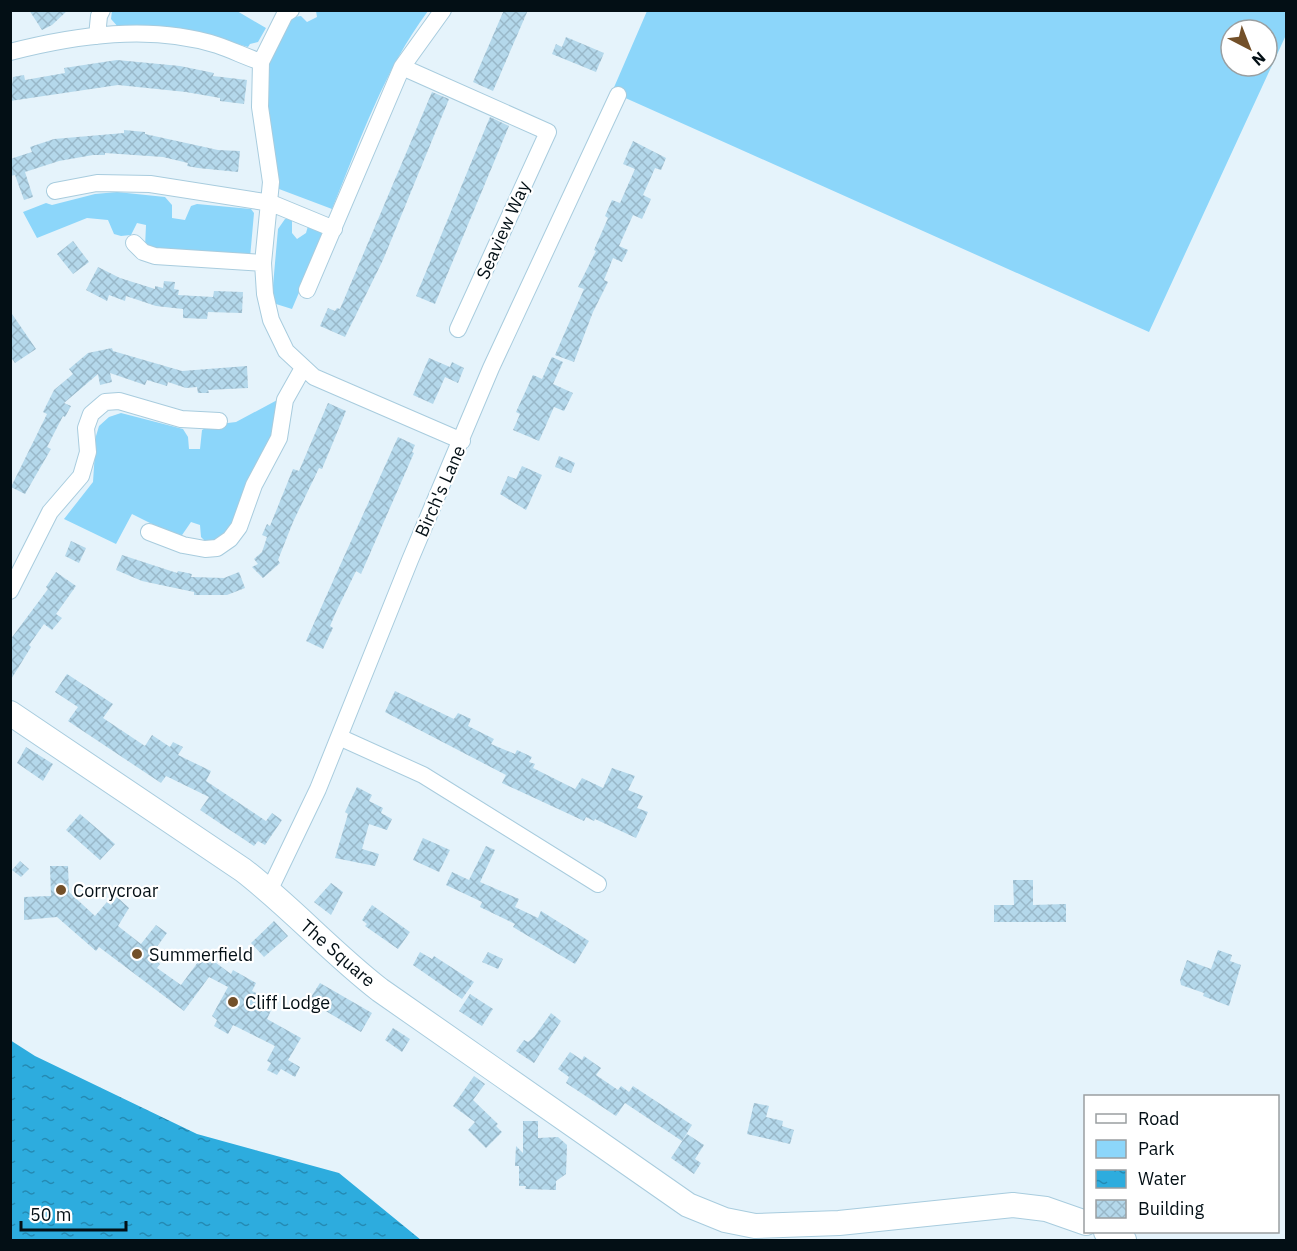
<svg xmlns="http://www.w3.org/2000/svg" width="1297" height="1251" viewBox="0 0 1297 1251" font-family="'IBM Plex Sans',sans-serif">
<defs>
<pattern id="water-ripples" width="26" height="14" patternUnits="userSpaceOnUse" patternTransform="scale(1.5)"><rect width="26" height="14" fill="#2dacde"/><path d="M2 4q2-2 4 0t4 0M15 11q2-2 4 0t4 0" fill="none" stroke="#248ab3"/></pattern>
<pattern id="building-cross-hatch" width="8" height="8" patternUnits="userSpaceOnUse" patternTransform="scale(1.5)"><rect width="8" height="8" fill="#b4d8eb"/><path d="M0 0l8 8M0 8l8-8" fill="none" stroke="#99b8c9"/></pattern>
</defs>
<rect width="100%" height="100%" fill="#e5f3fb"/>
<path fill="#8cd6fa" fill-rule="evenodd" d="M 112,10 L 237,11 L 266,28 L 258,42 L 250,44 L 248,47 L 206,35 L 119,28 L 111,19 Z
M 316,11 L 428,11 C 384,70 360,141 332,209 L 279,189 L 268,121 L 268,82 L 269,63 L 293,17 L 301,16 L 307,22 L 317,17 Z
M 647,11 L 1286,11 L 1286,35 L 1149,332 L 612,92 ZM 1231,30 L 1267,30 L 1267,66 L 1231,66 Z
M 117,192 L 165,197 L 172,205 L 172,218 L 185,220 L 191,206 L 197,204 L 251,209 L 254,213 L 250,258 L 145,247 L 146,225 L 137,223 L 131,235 L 121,236 L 114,234 L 108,220 L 87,218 L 37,238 L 23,212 L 46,203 L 52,205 L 95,194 Z
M 285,219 L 292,219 L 292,233 L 297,239 L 306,233 L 308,226 L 320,231 L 323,236 L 292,309 L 276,304 L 272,297 L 278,229 Z
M 281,398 L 279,420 L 234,527 L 208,544 L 201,537 L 200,525 L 191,522 L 180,538 L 150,529 L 152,524 L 132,514 L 116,544 L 64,519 L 93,482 L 96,436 L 99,426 L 109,417 L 121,413 L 183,429 L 188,437 L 189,449 L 200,449 L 202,430 L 211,425 L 236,422 Z"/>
<path fill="url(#water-ripples)" d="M 10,1040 L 35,1056 L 197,1134 L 339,1173 L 421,1240 L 11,1240 Z"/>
<path fill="url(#building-cross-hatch)" d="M 29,10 L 68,10 L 52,25 L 42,30 Z
M 504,10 L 528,10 L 493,91 L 473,82 Z
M 566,37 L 604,53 L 596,72 L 552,54 L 556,44 L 562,47 Z
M 117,60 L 180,66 L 214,73 L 213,76 L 247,80 L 244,104 L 220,101 L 220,98 L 186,92 L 118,85 L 10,101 L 13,77 L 24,75 L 25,80 L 65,73 L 64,68 Z
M 432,92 L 449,99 L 383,260 L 345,337 L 320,326 L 328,308 L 335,311 L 337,308 L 340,309 Z
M 490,117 L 509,126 L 435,304 L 416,296 Z
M 124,130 L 145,132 L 145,134 L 218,150 L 240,151 L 238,172 L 198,168 L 187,166 L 188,163 L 163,157 L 105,153 L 105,155 L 93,155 L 59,161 L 25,172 L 33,197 L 24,200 L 15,175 L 10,176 L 10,159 L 32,152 L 30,147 L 54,139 L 124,133 Z
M 633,141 L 666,158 L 661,170 L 655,168 L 643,195 L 651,199 L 642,219 L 633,215 L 619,246 L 628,250 L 622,262 L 613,258 L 604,280 L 608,282 L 593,312 L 574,362 L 555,355 L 584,289 L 578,287 L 596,251 L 594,250 L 608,218 L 605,216 L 612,200 L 620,203 L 635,169 L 623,164 Z
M 73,241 L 89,262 L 73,274 L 57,254 Z
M 98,267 L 120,278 L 155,289 L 155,286 L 163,288 L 164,281 L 175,282 L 174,289 L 179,290 L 178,295 L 213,297 L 214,291 L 243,292 L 242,313 L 208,312 L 207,319 L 183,318 L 183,309 L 156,306 L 126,296 L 125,301 L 109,295 L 107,301 L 86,290 Z
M 10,311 L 36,349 L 15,363 L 10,356 Z
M 112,348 L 113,351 L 182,371 L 247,366 L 248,388 L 208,390 L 209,393 L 198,393 L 197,387 L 186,388 L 168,382 L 167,386 L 147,380 L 145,385 L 110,373 L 112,382 L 100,385 L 98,374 L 64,403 L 71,406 L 65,417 L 63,416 L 47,447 L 51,449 L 25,494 L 11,487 L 47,414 L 43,412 L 54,390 L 73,374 L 69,369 L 88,353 Z
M 552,357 L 563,362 L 553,384 L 573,393 L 564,411 L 554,407 L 539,441 L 513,430 L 520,414 L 516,412 L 533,375 L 542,379 Z
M 429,358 L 450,367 L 452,362 L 464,368 L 458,383 L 445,377 L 433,404 L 413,395 Z
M 328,403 L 346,411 L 322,469 L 319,468 L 293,522 L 278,560 L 280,563 L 263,578 L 252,567 L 258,564 L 254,559 L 262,552 L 267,537 L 262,535 L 267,524 L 270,526 L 293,469 L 299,471 Z
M 398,437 L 415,445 L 412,452 L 414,453 L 361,574 L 356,571 L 336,612 L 330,626 L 333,628 L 323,649 L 306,641 Z
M 559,456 L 575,463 L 571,473 L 555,467 Z
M 522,466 L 542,475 L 526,510 L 500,494 L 508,476 L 516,479 Z
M 71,541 L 86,548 L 79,563 L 65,556 Z
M 122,555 L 177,573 L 178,571 L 192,574 L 191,577 L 224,578 L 239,572 L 245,588 L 227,595 L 194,595 L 194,592 L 142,581 L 116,570 Z
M 56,572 L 76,586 L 56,614 L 62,618 L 52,630 L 44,624 L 29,645 L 31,647 L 10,681 L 10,640 L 48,589 L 46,587 Z
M 67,674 L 113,704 L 103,718 L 145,746 L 152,735 L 170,747 L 173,742 L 183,747 L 178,755 L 211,771 L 206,781 L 266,821 L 272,813 L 282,820 L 265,845 L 258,841 L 254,846 L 200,810 L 209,797 L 166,776 L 161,783 L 68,721 L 78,707 L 55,692 Z
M 395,691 L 454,719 L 458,713 L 471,719 L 468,726 L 494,739 L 491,744 L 515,754 L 517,750 L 532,757 L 529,762 L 535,764 L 533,768 L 575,789 L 582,778 L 603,788 L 612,768 L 635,776 L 628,790 L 643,796 L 637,808 L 648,812 L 636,838 L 595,819 L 594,821 L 586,817 L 584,821 L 502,783 L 506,775 L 385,712 Z
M 26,747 L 53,764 L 43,781 L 17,763 Z
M 357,787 L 372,795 L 369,801 L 383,808 L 381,813 L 392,819 L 387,830 L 369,824 L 362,849 L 379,854 L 375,866 L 335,858 L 348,814 L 345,812 Z
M 80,814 L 115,844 L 100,860 L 66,830 Z
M 423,838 L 450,850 L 439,872 L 413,860 Z
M 486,846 L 495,850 L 480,882 L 519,899 L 515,907 L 538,918 L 541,911 L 589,941 L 575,964 L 513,927 L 515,924 L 480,907 L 482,902 L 446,885 L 452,872 L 469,880 Z
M 20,861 L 29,869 L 21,877 L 12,870 Z
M 50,866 L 68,866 L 69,892 L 95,916 L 107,902 L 111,905 L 117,897 L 129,908 L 118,926 L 141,944 L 156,925 L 167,933 L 153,952 L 159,957 L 156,961 L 160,964 L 157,968 L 181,985 L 204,954 L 231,974 L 233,970 L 256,983 L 252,991 L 275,1002 L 267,1019 L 301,1038 L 288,1060 L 300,1067 L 295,1077 L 281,1069 L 277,1075 L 267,1070 L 271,1063 L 267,1061 L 275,1046 L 233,1025 L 228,1034 L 214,1026 L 217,1020 L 212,1016 L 228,987 L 209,977 L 184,1011 L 99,947 L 96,951 L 57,917 L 24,920 L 24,897 L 51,896 Z
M 1013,880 L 1033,880 L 1033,905 L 1066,904 L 1066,922 L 994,922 L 994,905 L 1014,905 Z
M 331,883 L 343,892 L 331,915 L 314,902 Z
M 372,905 L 410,932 L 398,949 L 365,926 L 367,924 L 362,920 Z
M 274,921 L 288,936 L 264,957 L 251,943 Z
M 1218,950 L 1232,955 L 1230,961 L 1241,965 L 1229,1006 L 1203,996 L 1204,993 L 1181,985 L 1180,980 L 1187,960 L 1211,969 Z
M 420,952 L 432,959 L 434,956 L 474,982 L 462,999 L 413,965 Z
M 488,952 L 503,959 L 498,969 L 482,962 Z
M 320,983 L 372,1013 L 361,1032 L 324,1010 L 326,1006 L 311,997 Z
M 470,994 L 493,1009 L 482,1026 L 459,1011 Z
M 551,1013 L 561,1021 L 534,1063 L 516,1051 L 524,1040 L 528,1042 L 534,1037 Z
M 393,1028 L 410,1039 L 402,1052 L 385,1040 Z
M 570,1052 L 582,1060 L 584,1056 L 601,1068 L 596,1075 L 618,1090 L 621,1086 L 629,1092 L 633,1086 L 692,1125 L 682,1141 L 625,1103 L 616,1116 L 566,1083 L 569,1077 L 558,1069 Z
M 474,1076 L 485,1084 L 473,1100 L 498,1124 L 496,1126 L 502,1132 L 486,1148 L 468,1130 L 475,1122 L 453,1106 Z
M 754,1103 L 769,1106 L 766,1117 L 783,1121 L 782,1126 L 794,1130 L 790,1144 L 747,1134 Z
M 523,1121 L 538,1121 L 538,1138 L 558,1137 L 567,1145 L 566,1174 L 556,1181 L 556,1190 L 525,1189 L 526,1186 L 519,1186 L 519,1166 L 515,1166 L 516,1146 L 523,1153 Z
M 687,1134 L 704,1145 L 695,1159 L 701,1163 L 694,1174 L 671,1158 Z"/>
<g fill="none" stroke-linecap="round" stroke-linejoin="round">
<defs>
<path id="minor" d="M 291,10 L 285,14 L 261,62 L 260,107 L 271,182 L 263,263 L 265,294 L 271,320 L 286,351 L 314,377 L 462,441
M 97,36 L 99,16 L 102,10
M 10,52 C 76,35 151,24 217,45 C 232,50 246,57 261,62
M 402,67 L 548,132 L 458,329
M 55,191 L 97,183 L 150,184 L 271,203 L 334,229
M 134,243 L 143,252 L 155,256 L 263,263
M 307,290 L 402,67 L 443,10
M 149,532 L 183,545 L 205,549 L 217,548 L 230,539 L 239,527 L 254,485 L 279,438 L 285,400 L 303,368
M 10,591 L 50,512 L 81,476 L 88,452 L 86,428 L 91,414 L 105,402 L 119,401 L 181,419 L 219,421
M 339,737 L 423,775 L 598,884
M 269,891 L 318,789 L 410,560 L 491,368 L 618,95"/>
<path id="secondary" d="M 10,713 L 243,870 C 291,907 332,953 380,990 L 688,1205 L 725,1220 L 755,1226 L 839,1223 L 1013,1205 L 1046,1209 L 1086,1223
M 1106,1232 L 1124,1240"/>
</defs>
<use href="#minor" stroke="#a8ccde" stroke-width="18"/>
<use href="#secondary" stroke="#a8ccde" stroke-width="26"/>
<use href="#minor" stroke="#fff" stroke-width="16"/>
<use href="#secondary" stroke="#fff" stroke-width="24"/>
</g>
<g fill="#735029" stroke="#fff" stroke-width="2">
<circle cx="61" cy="890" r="6"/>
<circle cx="137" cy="954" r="6"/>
<circle cx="233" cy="1002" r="6"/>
</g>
<g text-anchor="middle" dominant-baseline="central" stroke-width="4.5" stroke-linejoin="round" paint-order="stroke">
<g font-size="18" fill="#030f15" stroke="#fff">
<text transform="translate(503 230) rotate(-66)">Seaview Way</text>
<text transform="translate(440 491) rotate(-66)">Birch's Lane</text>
<text transform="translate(338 953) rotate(41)">The Square</text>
</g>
<g font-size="18" fill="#030f15" stroke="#fff" text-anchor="start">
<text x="73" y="890">Corrycroar</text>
<text x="149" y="954">Summerfield</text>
<text x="245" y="1002">Cliff Lodge</text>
</g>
</g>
<rect width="1297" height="1251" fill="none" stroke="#030f15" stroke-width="24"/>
<rect x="1084" y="1095" width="195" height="138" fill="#ffffff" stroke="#9a9fa1" stroke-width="1.5"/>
<rect x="1096" y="1114" width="30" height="9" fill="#ffffff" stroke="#9a9fa1" stroke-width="1.5"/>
<text x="1138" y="1125" font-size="18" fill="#030f15">Road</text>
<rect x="1096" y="1140" width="30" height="18" fill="#8cd6fa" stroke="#9a9fa1" stroke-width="1.5"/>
<text x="1138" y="1155" font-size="18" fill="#030f15">Park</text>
<rect x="1096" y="1170" width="30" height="18" fill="url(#water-ripples)" stroke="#9a9fa1" stroke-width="1.5"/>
<text x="1138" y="1185" font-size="18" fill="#030f15">Water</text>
<rect x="1096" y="1200" width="30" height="18" fill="url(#building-cross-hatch)" stroke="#9a9fa1" stroke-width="1.5"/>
<text x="1138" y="1215" font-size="18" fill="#030f15">Building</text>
<g transform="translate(1249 48) rotate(138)"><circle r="28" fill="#ffffff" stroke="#9a9fa1" stroke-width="1.5"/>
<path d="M0-4.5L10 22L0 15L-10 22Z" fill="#735029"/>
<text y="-9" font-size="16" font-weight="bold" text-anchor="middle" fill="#030f15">N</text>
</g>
<path d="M21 1221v9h105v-9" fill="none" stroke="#030f15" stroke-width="3"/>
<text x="30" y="1221" font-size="18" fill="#030f15" stroke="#ffffff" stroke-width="4.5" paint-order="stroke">50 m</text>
</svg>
